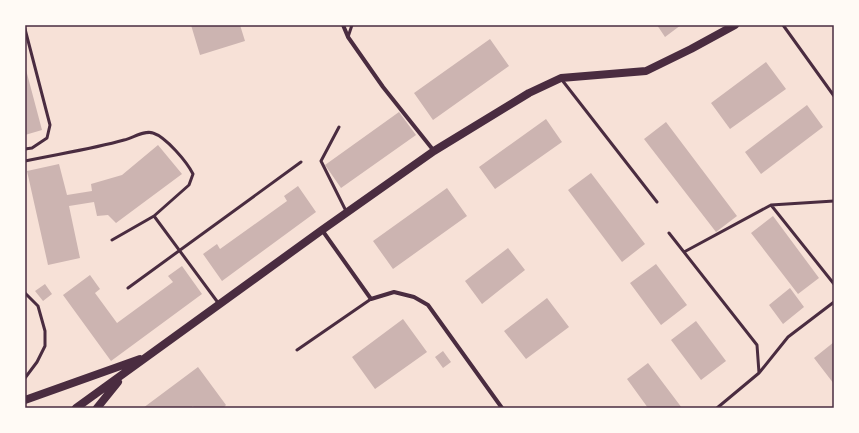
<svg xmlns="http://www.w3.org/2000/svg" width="859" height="433" viewBox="0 0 859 433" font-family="'PT Sans Narrow',sans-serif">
<rect width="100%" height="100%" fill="#f7e1d7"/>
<path fill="#ccb4b1" d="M 191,25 L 240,25 L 245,41 L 200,55 Z
M 657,25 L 681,25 L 665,37 Z
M 490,39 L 509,66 L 433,120 L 414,93 Z
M 766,62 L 786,89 L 730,129 L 711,103 Z
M 25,66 L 42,130 L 25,135 Z
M 807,105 L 823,127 L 761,174 L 745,152 Z
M 399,112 L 416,135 L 341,188 L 325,165 Z
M 546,119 L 562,142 L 495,189 L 479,167 Z
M 666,122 L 737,216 L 716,232 L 644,139 Z
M 158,145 L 182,174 L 116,223 L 108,215 L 97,216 L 94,202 L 69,206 L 80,258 L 48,265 L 27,171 L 59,164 L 67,195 L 92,191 L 91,184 L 122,175 Z
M 591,173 L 645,244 L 622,262 L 568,190 Z
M 298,186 L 316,212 L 222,281 L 203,254 L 217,244 L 220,249 L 287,201 L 284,196 Z
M 447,188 L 467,216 L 393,269 L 373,241 Z
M 773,216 L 819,278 L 798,294 L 751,233 Z
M 508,248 L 525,270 L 482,304 L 465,281 Z
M 656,264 L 687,305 L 661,325 L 630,283 Z
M 182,266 L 202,294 L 111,361 L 63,295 L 90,275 L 100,289 L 95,293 L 117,323 L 173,282 L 168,276 Z
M 45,284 L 52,294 L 43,301 L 35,291 Z
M 790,288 L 804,307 L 783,324 L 769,305 Z
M 547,298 L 569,327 L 526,359 L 504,331 Z
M 403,319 L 427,352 L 375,389 L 352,357 Z
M 696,321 L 726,361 L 701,380 L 671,340 Z
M 834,342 L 834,384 L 814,358 Z
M 443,351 L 451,362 L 443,368 L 435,357 Z
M 648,363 L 682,408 L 648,408 L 627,379 Z
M 198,367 L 226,405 L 223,408 L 194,408 L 193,406 L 191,408 L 143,408 Z"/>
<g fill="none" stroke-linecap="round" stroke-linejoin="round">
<path stroke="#4a2c40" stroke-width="3" d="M 783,25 L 834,96
M 25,29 L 50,125 L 47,138 L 32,148 L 25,149
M 348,37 L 352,25
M 562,80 L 657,202
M 339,127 L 321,161 L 346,211
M 25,161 C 58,154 92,149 124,140 C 133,138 144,130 153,133 C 166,137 187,162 193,174 L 189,185 L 154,216
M 771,205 L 834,284
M 669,233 L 757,345 L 759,373
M 112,240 L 154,216 L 219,304
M 684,252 L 771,205 L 834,201
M 128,288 L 301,162
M 25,293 L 38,306 L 45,331 L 45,346 L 37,362 L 25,378
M 297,350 L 371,299
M 717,408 L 759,373 L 788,337 L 834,302"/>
<path stroke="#4a2c40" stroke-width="4" d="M 343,25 L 348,37 L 383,87 L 434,151
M 322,230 L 371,299 L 394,292 L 414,297 L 428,305 L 502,408"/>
<path stroke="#4a2c40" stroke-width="8" d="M 25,400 L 140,359
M 76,408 L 322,230 L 434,151 L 529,93 L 561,78 L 646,71 L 691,49 L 735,25
M 97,408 L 118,382"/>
</g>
<rect width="859" height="433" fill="none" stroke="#fffaf5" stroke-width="52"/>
<rect x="26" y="26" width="807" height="381" fill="none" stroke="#4a2c40" stroke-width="1.5"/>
</svg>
